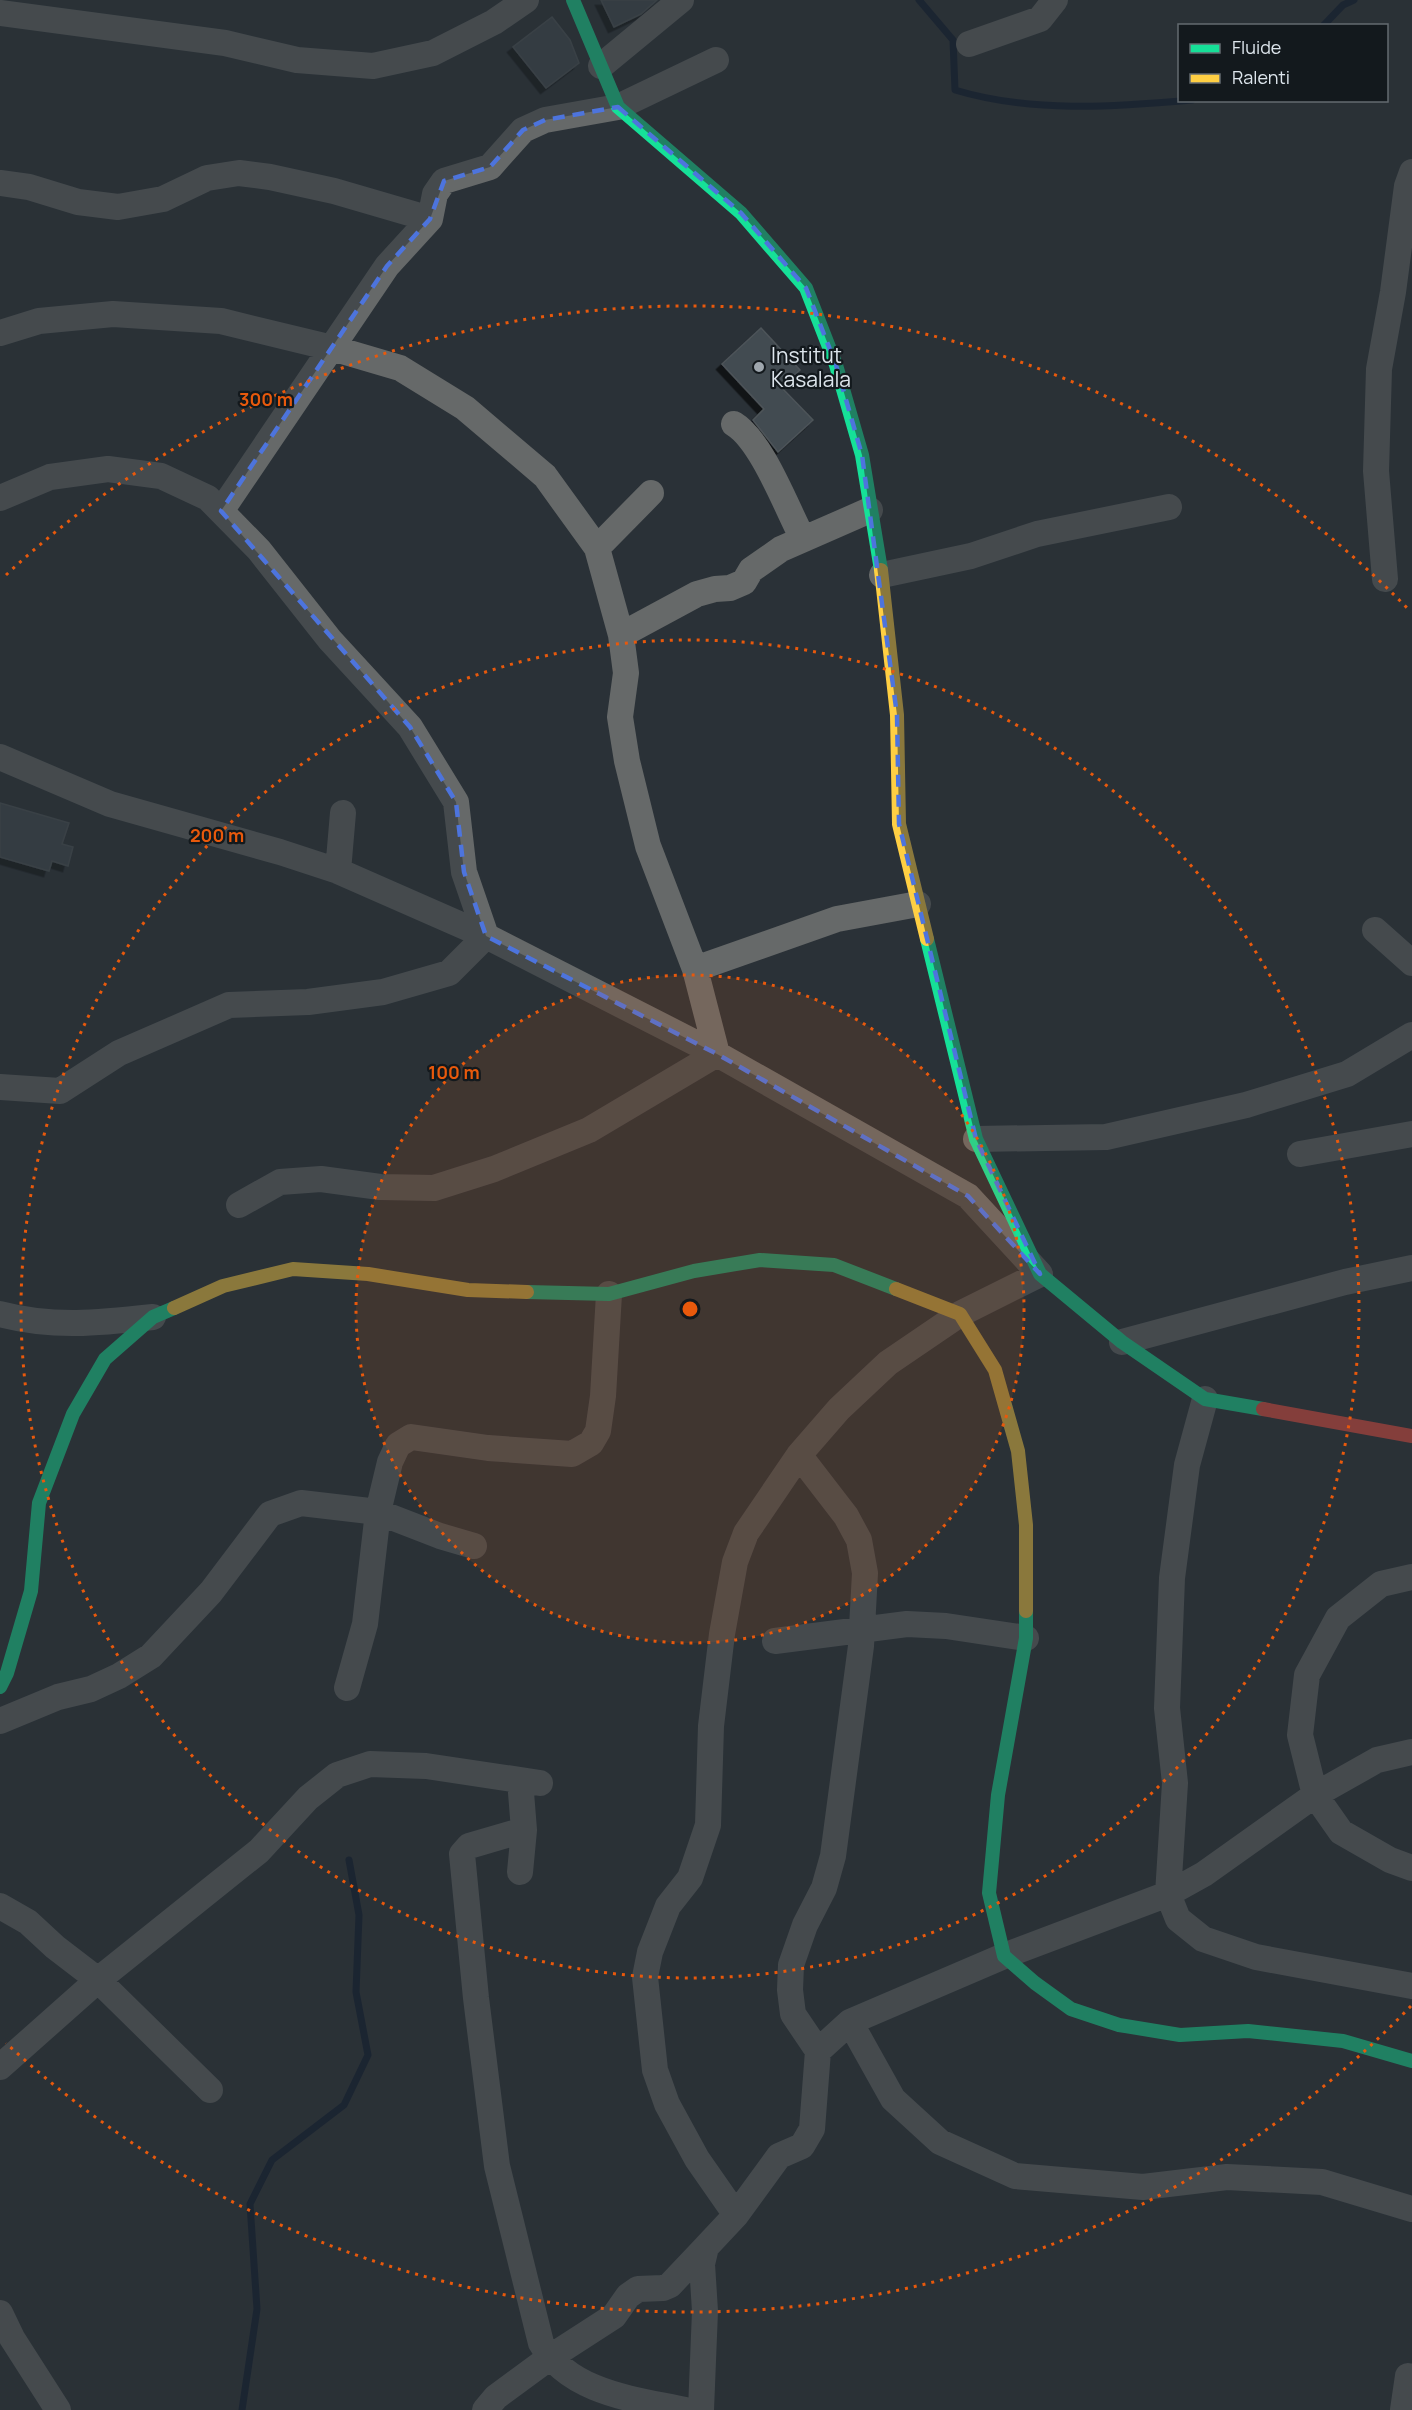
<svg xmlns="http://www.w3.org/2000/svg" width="1412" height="2410" viewBox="0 0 1412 2410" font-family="Manrope,sans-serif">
<defs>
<filter id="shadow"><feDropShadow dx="-5.5" dy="5.5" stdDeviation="0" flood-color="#0009"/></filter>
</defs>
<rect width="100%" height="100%" fill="#2a3137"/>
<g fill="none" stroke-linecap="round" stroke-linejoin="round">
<path stroke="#0b172b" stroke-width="7" d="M 919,0 L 953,40 L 955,90 C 1031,113 1113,107 1192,100
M 1323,26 L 1343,5 L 1354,0
M 242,2410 L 257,2309 L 250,2204 L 272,2160 L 344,2105 L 368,2055 L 356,1992 L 359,1915 L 349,1860"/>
</g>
<path fill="#424b51" stroke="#4d5459" stroke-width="1.5" filter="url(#shadow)" d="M 601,0 L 657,0 L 641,14 L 614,27 Z
M 552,17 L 570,40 L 579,63 L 546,88 L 513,47 Z
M 761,328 L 800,370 L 781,387 L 813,420 L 778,452 L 753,420 L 764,409 L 722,364 Z
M 0,803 L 69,823 L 62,844 L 73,847 L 68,866 L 52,861 L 49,871 L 0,857 Z"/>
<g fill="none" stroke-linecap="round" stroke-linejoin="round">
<path stroke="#666969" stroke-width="26" d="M 0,13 L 225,43 L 297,60 L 373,66 L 433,53 L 494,22 L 526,0
M 969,44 L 1040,19 L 1055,0
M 601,66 L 681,0
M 0,183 L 29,187 L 78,202 L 118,207 L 163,199 L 207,178 L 239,173 L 270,177 L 334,191 L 430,219
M 0,333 L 39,321 L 113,314 L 221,321 L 332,348 L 400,368 L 465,408 L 545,476 L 597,548 L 621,635 L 626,673 L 620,717 L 627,761 L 648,846 L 695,969 L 717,1054 L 589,1130 L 494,1169 L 434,1188 L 380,1187 L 321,1179 L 280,1182 L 239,1205
M 734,424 C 762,441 787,509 803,539
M 0,498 L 50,477 L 108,469 L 161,476 L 208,498 L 259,550 L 330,640 L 410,727 L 456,802 L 464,872 L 486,936 L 449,973 L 383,992 L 308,1002 L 229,1005 L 119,1053 L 60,1091 L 0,1087
M 221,511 L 387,266 L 430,219 L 435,194 L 444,181 L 490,167 L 523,130 L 545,120 L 618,107 L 716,60
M 597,548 L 651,493
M 882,575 L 971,556 L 1037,534 L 1169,507
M 1385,579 L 1376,471 L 1379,369 L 1393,292 L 1407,186 L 1412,172
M 621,635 L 697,594 L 715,589 L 730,588 L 744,582 L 751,570 L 781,549 L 870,510
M 0,757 L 110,804 L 280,852 L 338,871 L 486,936 L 717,1054 L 968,1196 L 1040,1274 L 960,1314 L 888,1363 L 839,1409 L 799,1455 L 746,1533 L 735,1562 L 722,1634 L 711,1726 L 708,1825 L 690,1878 L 668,1906 L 650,1952 L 645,1977 L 655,2070 L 667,2104 L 697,2159 L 736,2215
M 338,871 L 343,813
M 1375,930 L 1412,963
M 695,969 L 837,919 L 918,904
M 976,1139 L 1106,1137 L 1246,1105 L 1347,1074 L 1412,1035
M 1300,1154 L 1412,1134
M 0,1314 C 53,1328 99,1323 153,1317
M 1122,1342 L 1345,1282 L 1412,1268
M 1205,1399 L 1187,1465 L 1172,1578 L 1167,1708 L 1175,1783 L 1168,1894 L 1178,1919 L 1203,1939 L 1256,1957 L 1412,1986
M 799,1455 L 846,1516 L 859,1540 L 865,1573 L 861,1646 L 833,1856 L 824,1888 L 805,1925 L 791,1965 L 790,1990 L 793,2014 L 818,2051
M 1412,1577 L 1381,1584 L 1338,1618 L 1307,1675 L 1300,1735 L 1315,1795 L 1341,1832 L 1390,1860 L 1412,1868
M 775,1641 L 907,1624 L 946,1626 L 1026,1638
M 347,1688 L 365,1624 L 378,1512 L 390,1462 L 398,1445 L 411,1437 L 488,1448 L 572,1454 L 591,1443 L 598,1431 L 603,1396 L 609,1294
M 0,1721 L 58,1697 L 91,1689 L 119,1676 L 151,1656 L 211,1592 L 270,1514 L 301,1503 L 378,1512 L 440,1536 L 474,1546
M 524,1830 L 469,1846 L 462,1854 L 476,1998 L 497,2166 L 541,2343 C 569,2393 634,2399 685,2410
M 520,1872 L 524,1830 L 520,1780
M 0,1906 L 28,1922 L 55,1947 L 98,1980 L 210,2090
M 850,2022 L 893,2099 L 940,2142 L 1015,2176 L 1143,2187 L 1227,2177 L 1322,2182 L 1412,2209
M 0,2067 L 98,1980 L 259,1851 L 308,1798 L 337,1775 L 370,1764 L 426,1766 L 540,1783
M 0,2313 L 12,2338 L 58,2410
M 485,2410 L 496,2397 L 549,2358 L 614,2316 L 628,2296 L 638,2289 L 663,2288 L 670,2285 L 706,2247
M 701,2410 L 705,2311 L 702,2264 L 706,2247 L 736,2215 L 779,2156 L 802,2146 L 812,2129 L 818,2051 L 850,2022 L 1004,1956 L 1168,1894 L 1204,1874 L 1315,1795 L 1377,1760 L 1412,1752
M 1403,2410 L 1408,2376"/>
<path stroke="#16e098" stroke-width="14" d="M 573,0 L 618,107 L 741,213 L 806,288 L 836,365 L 862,455 L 881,570
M 927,939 L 976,1139 L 1040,1274 L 1122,1342 L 1205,1399 L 1263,1409
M 527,1292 L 609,1294 L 694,1271 L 760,1260 L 834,1265 L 896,1289
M 1026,1611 L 1026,1638 L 998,1795 L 989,1893 L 1004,1956 L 1035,1983 L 1071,2009 L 1119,2025 L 1180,2035 L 1248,2031 L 1343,2041 L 1412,2061
M 0,1687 L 7,1673 L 31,1591 L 39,1503 L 73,1414 L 105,1359 L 153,1317 L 174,1308"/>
<path stroke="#ffcf43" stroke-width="14" d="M 881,570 L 897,715 L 899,824 L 927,939
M 896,1289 L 960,1314 L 995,1370 L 1018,1451 L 1026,1525 L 1026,1611
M 174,1308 L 223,1286 L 293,1269 L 368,1274 L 468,1290 L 527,1292"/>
<path stroke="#f24e42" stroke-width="14" d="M 1263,1409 L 1412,1436"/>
</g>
<path d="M0 0H1412V2410H0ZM 618,107 L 741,213 L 806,288 L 836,365 L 862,455 L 897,715 L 899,824 L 976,1139 L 1040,1274 L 968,1196 L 717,1054 L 486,936 L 464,872 L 456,802 L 410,727 L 221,511 L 387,266 L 430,219 L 444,181 L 490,167 L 523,130 L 545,120 Z" fill="#2a3137" fill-opacity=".55" fill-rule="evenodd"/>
<path fill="none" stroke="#4d74dd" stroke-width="4.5" stroke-dasharray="12 8" stroke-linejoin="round" d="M 618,107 L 741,213 L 806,288 L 836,365 L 862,455 L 897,715 L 899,824 L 976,1139 L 1040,1274 L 968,1196 L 717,1054 L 486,936 L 464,872 L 456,802 L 410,727 L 221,511 L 387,266 L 430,219 L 444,181 L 490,167 L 523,130 L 545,120 Z"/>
<circle cx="690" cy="1309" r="334" fill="#e8590c" fill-opacity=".12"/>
<g fill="none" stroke="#e8590c" stroke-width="3" stroke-dasharray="3 6">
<circle cx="690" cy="1309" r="334"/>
<circle cx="690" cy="1309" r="669"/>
<path d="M1411 2006A1003 1003 0 0 1 6 2043M6 575A1003 1003 0 0 1 1411 612"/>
</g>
<circle fill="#9ea6ad" stroke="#13191d" stroke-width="2" cx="759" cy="367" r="6"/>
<g text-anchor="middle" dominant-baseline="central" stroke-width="4.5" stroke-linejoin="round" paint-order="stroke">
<g font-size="21" fill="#dde5ec" stroke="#13191d" text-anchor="start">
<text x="771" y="355">Institut<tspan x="771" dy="24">Kasalala</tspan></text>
</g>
</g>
<circle cx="690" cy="1309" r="9" fill="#e8590c" stroke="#13191d" stroke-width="3"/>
<g font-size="18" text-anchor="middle" font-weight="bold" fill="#e8590c" stroke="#13191d" stroke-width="4.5" stroke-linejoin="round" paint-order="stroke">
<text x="266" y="406">300 m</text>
<text x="217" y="842">200 m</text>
<text x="454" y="1079">100 m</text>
</g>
<rect x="1178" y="24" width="210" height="78" fill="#13191d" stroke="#646b70" stroke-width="1.5"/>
<rect x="1190" y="44" width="30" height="9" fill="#16e098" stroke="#646b70" stroke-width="1.5"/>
<text x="1232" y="54" font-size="18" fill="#dde5ec">Fluide</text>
<rect x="1190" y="74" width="30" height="9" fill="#ffcf43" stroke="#646b70" stroke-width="1.5"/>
<text x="1232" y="84" font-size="18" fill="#dde5ec">Ralenti</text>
</svg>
